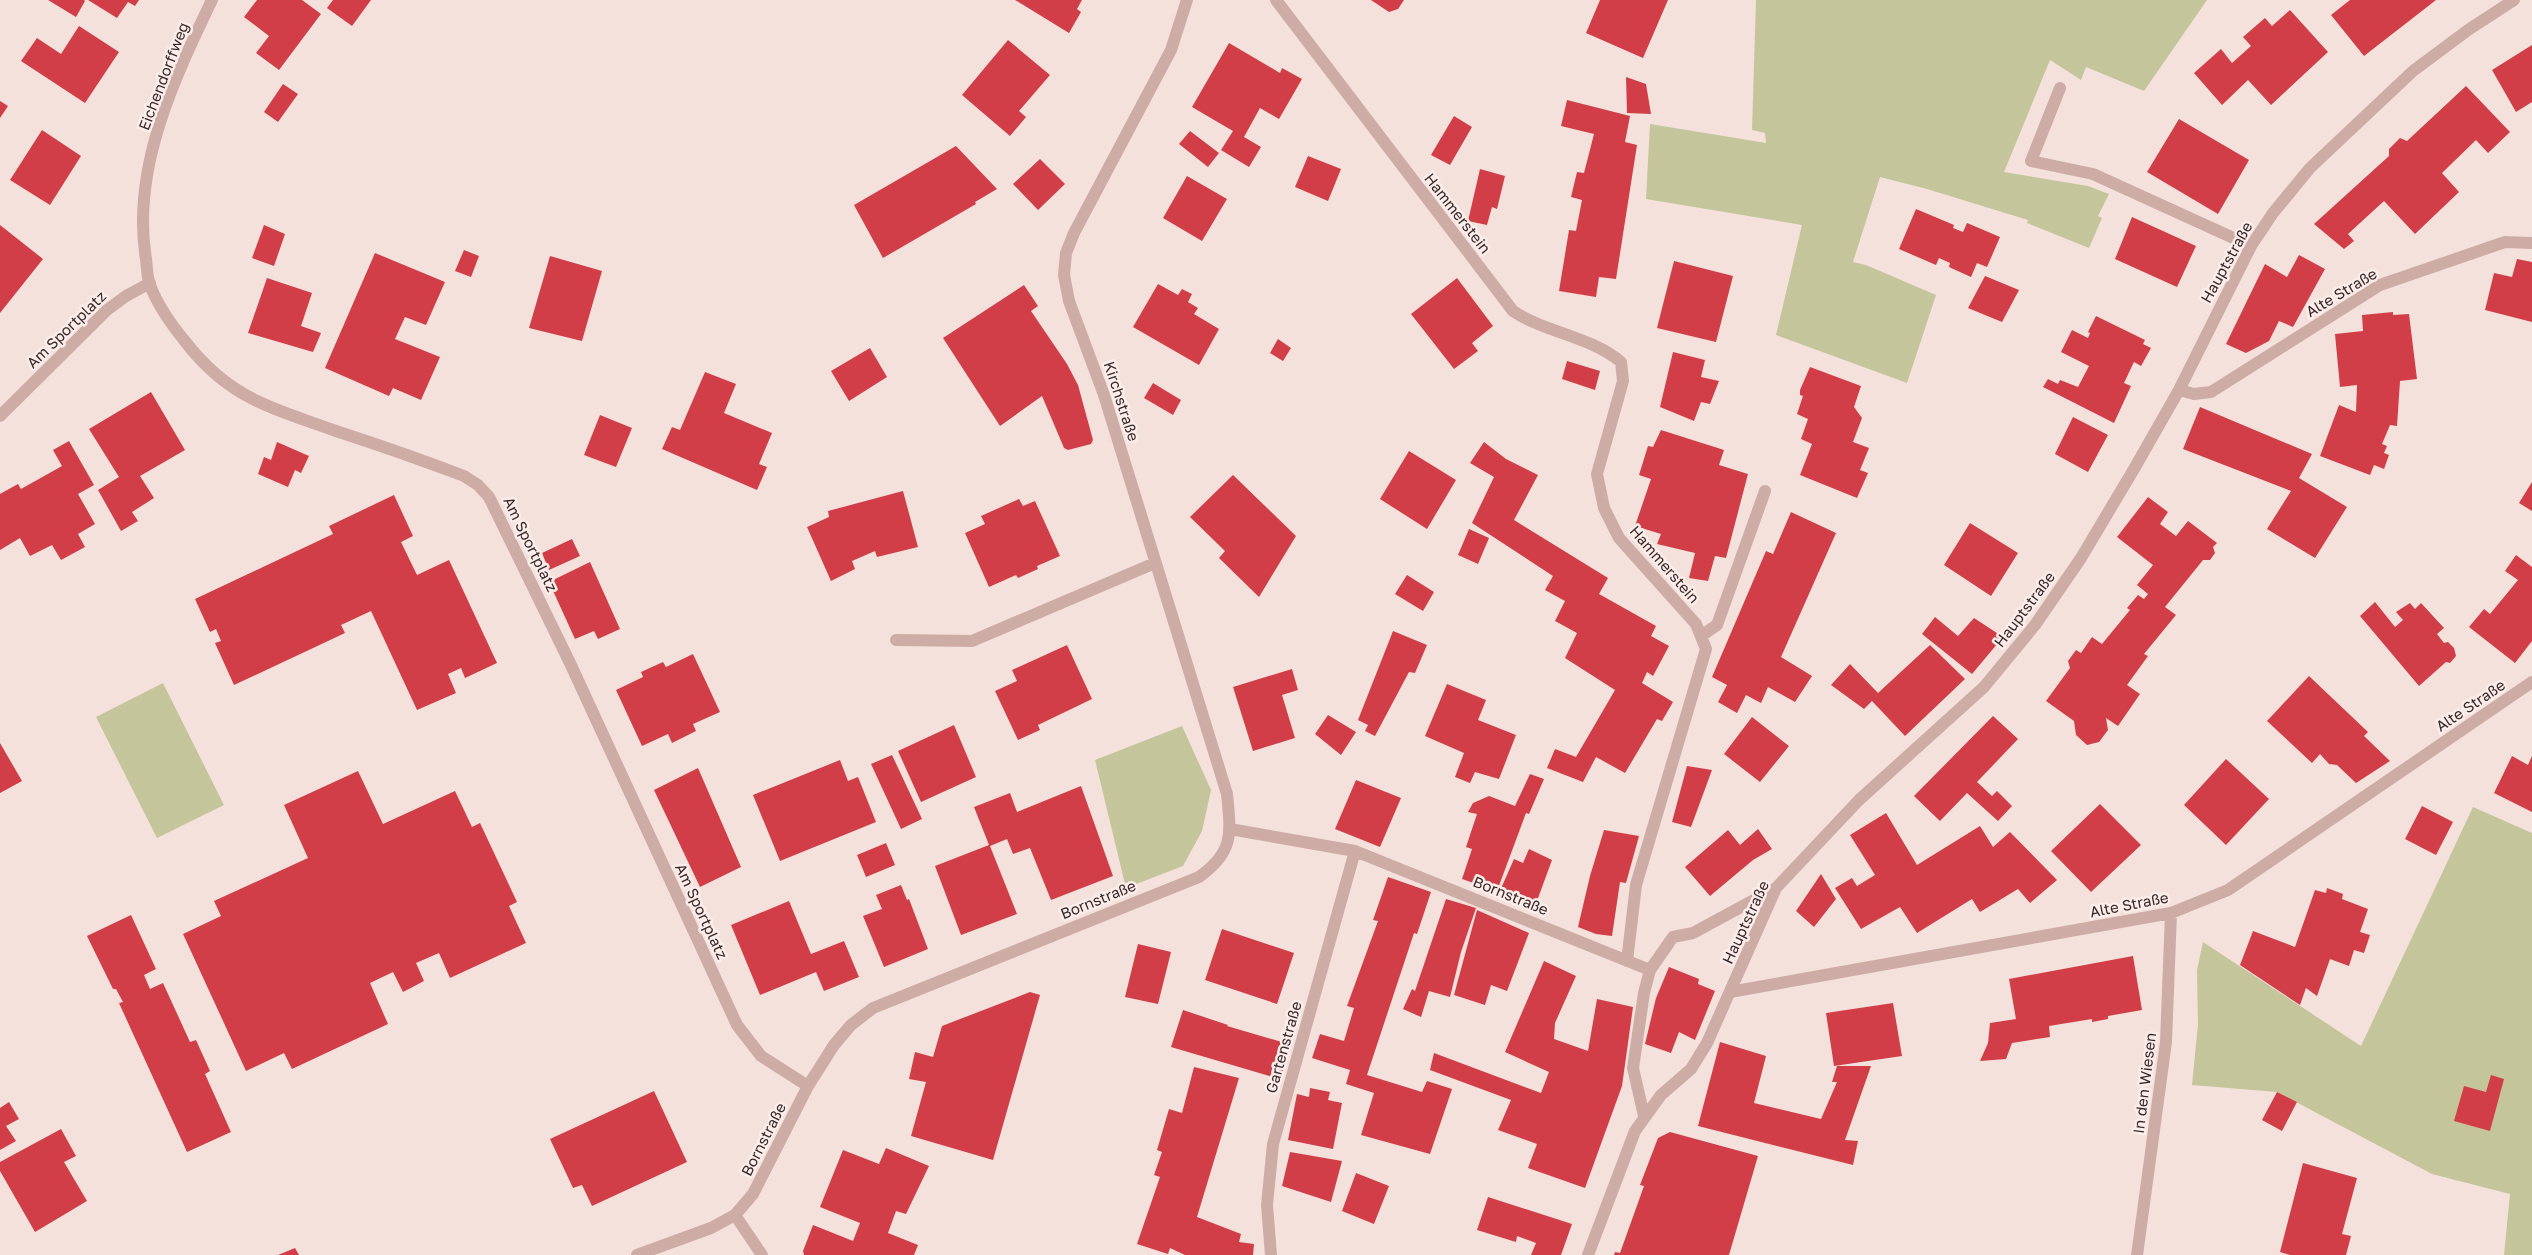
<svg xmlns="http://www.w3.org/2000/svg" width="2532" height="1255" viewBox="0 0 2532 1255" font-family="'Golos Text',sans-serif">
<rect width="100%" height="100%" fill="#f4e1dc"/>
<path fill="#c4c59a" d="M 1756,0 L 2207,0 L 2144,91 L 2086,67 L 2081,80 L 2050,60 L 2004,172 L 2088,186 L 2109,194 L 2098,216 L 2102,218 L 2089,248 L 2027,223 L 2028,220 L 1927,189 L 1880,177 L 1853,262 L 1866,265 L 1936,295 L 1907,383 L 1776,335 L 1802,225 L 1646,199 L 1650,124 L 1766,143 L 1765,133 L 1752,130 Z
M 163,683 L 224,805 L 157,838 L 96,717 Z
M 1182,726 L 1211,790 L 1202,831 L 1183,866 L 1126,888 L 1095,760 Z
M 2473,807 L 2532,833 L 2532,1255 L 2504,1255 L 2510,1194 L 2432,1174 L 2277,1092 L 2192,1085 L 2198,1024 L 2197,970 L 2203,942 L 2361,1046 Z"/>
<path fill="#d13e47" d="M 48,0 L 84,0 L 85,1 L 76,17 Z
M 88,0 L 139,0 L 135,6 L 128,2 L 117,18 Z
M 257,0 L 302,0 L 321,14 L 279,70 L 256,53 L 269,36 L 244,17 Z
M 333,0 L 371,0 L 352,26 L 327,8 Z
M 1015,0 L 1082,0 L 1077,9 L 1081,12 L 1069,33 Z
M 1371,0 L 1404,0 L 1398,9 L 1389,12 Z
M 1600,0 L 1668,0 L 1643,58 L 1586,33 Z
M 2350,0 L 2436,0 L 2364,56 L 2331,15 Z
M 2290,10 L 2328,52 L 2271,105 L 2248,80 L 2222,105 L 2194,73 L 2221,49 L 2232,63 L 2251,46 L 2243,37 L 2265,18 L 2272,26 Z
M 79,26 L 119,52 L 85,103 L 21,61 L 37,38 L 61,54 Z
M 1008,40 L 1050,75 L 1019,111 L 1026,117 L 1010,136 L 962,95 Z
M 1229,43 L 1280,73 L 1282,68 L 1302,79 L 1279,119 L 1260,108 L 1244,137 L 1261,147 L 1249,167 L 1221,150 L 1233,131 L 1192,107 Z
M 2532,45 L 2532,102 L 2516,112 L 2492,70 Z
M 1626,77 L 1646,84 L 1651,114 L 1627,113 Z
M 283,84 L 298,94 L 278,122 L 264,112 Z
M 2466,86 L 2510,132 L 2488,153 L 2476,140 L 2442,173 L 2459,192 L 2415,234 L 2384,201 L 2348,234 L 2354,241 L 2344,249 L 2314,224 L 2389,156 L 2389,149 L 2400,138 L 2407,141 Z
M 1567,100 L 1630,116 L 1625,142 L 1637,145 L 1616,279 L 1599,277 L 1596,297 L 1559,291 L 1569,230 L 1576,231 L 1582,200 L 1571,197 L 1577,172 L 1584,173 L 1594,134 L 1561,126 Z
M 0,101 L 8,106 L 0,118 Z
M 1454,116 L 1472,127 L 1450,165 L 1431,155 Z
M 2179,119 L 2249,160 L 2218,214 L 2147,172 Z
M 42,130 L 81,156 L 50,205 L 10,180 Z
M 1190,131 L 1219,153 L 1208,167 L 1179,144 Z
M 956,146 L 997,189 L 975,202 L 976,204 L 883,258 L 854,205 Z
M 1308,156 L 1341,169 L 1328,201 L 1295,187 Z
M 1040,159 L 1065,184 L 1038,210 L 1013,184 Z
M 1480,169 L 1505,176 L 1497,209 L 1492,207 L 1487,225 L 1468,221 Z
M 1187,176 L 1227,199 L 1202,241 L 1163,218 Z
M 1916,209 L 1954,225 L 1953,228 L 1963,232 L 1967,223 L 2000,237 L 1987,267 L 1977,263 L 1971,277 L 1949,267 L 1950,263 L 1939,258 L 1936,265 L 1899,249 Z
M 2132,217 L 2196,246 L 2177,287 L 2115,259 Z
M 0,225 L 43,259 L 0,313 Z
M 264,225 L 285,234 L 274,266 L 252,258 Z
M 464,250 L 479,256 L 471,277 L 455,271 Z
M 375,253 L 445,282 L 426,325 L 405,317 L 395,339 L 440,357 L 421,400 L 393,388 L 389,396 L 325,368 Z
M 2299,255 L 2325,269 L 2293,327 L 2279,321 L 2269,341 L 2246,353 L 2226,344 L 2265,264 L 2287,277 Z
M 550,256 L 602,271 L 582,341 L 529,328 Z
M 2517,259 L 2532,262 L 2532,322 L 2485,310 L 2494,273 L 2512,277 Z
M 1674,261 L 1733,276 L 1716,342 L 1657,328 Z
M 1985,276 L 2019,290 L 2002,322 L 1968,308 Z
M 267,278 L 312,293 L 301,326 L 321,333 L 313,352 L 248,333 Z
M 1457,278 L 1493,326 L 1472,343 L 1478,351 L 1454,369 L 1411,314 Z
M 1158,284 L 1178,295 L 1182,289 L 1192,294 L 1188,302 L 1198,308 L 1194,314 L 1219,329 L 1199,365 L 1133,327 Z
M 1024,285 L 1038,306 L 1031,311 L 1067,364 L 1078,385 L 1093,440 L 1091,444 L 1068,450 L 1064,448 L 1042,396 L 1000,426 L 943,338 Z
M 2393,312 L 2393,315 L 2409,314 L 2417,379 L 2400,381 L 2397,426 L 2390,425 L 2382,444 L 2387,446 L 2384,453 L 2389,455 L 2384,469 L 2374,465 L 2370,475 L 2320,456 L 2339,405 L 2356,412 L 2357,385 L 2340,387 L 2335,334 L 2363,331 L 2362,315 Z
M 2096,316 L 2145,340 L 2143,344 L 2151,348 L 2141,366 L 2134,362 L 2124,383 L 2131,386 L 2114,423 L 2043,387 L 2048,379 L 2058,384 L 2060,380 L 2078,387 L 2089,366 L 2061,352 L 2072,330 L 2088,338 L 2090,333 L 2088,332 Z
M 1278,339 L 1291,348 L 1283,361 L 1270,353 Z
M 870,348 L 887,377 L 849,401 L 831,371 Z
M 1673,352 L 1705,360 L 1701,377 L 1719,381 L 1710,404 L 1701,402 L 1694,421 L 1660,407 Z
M 1567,361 L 1600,371 L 1595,390 L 1562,379 Z
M 1810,367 L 1861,386 L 1854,407 L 1862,418 L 1853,442 L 1869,448 L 1860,470 L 1868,473 L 1857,498 L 1800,475 L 1812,444 L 1801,439 L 1808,419 L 1797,414 L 1803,396 L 1800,395 L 1800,390 Z
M 705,372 L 736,384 L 724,413 L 772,433 L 759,464 L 767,467 L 757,490 L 662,449 L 672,427 L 680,430 Z
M 1153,383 L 1181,400 L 1173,415 L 1144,398 Z
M 151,392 L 185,450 L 140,476 L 154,498 L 132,512 L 138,521 L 121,531 L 98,490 L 119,477 L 89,429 Z
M 2200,407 L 2312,454 L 2299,478 L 2347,507 L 2315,558 L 2267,529 L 2291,491 L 2183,449 Z
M 600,415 L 632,428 L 616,467 L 584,455 Z
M 2073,417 L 2108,435 L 2088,472 L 2055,454 Z
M 1661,430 L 1724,450 L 1719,465 L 1748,474 L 1726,558 L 1715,556 L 1708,581 L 1689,578 L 1695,553 L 1657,544 L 1661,534 L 1635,526 L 1651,479 L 1639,475 L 1648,446 L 1653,447 Z
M 69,441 L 94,485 L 78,494 L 95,524 L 78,534 L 85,547 L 61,560 L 52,545 L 30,556 L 20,538 L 0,550 L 0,494 L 18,484 L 21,489 L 62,466 L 53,450 Z
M 277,442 L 309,456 L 301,473 L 295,470 L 288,487 L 258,474 L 264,457 L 271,460 Z
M 1484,442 L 1506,459 L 1538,475 L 1514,520 L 1608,578 L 1599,594 L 1656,626 L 1651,636 L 1669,646 L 1653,676 L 1647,672 L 1642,683 L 1673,702 L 1662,721 L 1657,719 L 1625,773 L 1596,757 L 1583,782 L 1547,768 L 1555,749 L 1576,757 L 1615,690 L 1565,658 L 1577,633 L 1555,621 L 1565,601 L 1545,590 L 1553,576 L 1472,523 L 1494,477 L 1470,463 Z
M 1409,451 L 1456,480 L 1427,529 L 1380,499 Z
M 1233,475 L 1296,536 L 1259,597 L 1219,558 L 1225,551 L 1190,517 Z
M 2532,482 L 2532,511 L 2519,503 Z
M 903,491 L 918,547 L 877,557 L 875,551 L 852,561 L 855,569 L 831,581 L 807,527 L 829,517 L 828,511 Z
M 394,495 L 413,536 L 401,542 L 417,575 L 449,560 L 497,663 L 465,678 L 461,668 L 448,674 L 456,693 L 417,710 L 371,611 L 341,625 L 345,633 L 234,685 L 215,643 L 221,641 L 216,629 L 210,632 L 195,599 L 333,534 L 329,526 Z
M 2148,497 L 2168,512 L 2160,524 L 2176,536 L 2188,521 L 2217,543 L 2213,547 L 2215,553 L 2210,560 L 2203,560 L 2165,607 L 2176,615 L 2144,654 L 2148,656 L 2127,685 L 2140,694 L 2118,726 L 2106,718 L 2108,730 L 2099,742 L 2087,745 L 2076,735 L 2074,721 L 2046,701 L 2070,668 L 2068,661 L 2076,650 L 2081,653 L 2092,637 L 2102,644 L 2130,610 L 2127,608 L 2138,595 L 2144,599 L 2148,594 L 2137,585 L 2153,565 L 2117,537 Z
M 1019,499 L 1023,506 L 1035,501 L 1060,556 L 1037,566 L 1038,569 L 1018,578 L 1016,575 L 989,587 L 965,533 L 985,524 L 981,516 Z
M 1791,512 L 1836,533 L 1781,657 L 1812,676 L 1795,702 L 1768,687 L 1761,703 L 1746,695 L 1737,713 L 1718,702 L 1727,685 L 1712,677 L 1766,551 L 1773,554 Z
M 1970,523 L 2018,553 L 1991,596 L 1944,565 Z
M 1469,529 L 1489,538 L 1478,564 L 1458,555 Z
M 572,539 L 580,556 L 549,570 L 542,553 Z
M 2516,555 L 2532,567 L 2532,641 L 2515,663 L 2469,627 L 2484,609 L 2490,614 L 2518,580 L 2505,571 Z
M 590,562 L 620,629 L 598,639 L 594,631 L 575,639 L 549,582 Z
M 1407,575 L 1434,592 L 1423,611 L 1395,594 Z
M 2375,602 L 2395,627 L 2403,620 L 2396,612 L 2410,603 L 2415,609 L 2421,603 L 2444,628 L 2437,634 L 2444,643 L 2448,642 L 2454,648 L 2456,656 L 2450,663 L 2446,662 L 2419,686 L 2360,616 Z
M 1935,617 L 1958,636 L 1974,618 L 2003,637 L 1972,674 L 1922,634 Z
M 1393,631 L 1427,645 L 1415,673 L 1409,672 L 1375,736 L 1365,731 L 1368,725 L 1358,720 Z
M 1067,645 L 1092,699 L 1038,725 L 1040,730 L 1018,740 L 995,691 L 1017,681 L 1012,670 Z
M 1930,645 L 1965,679 L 1905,736 L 1872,701 L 1864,709 L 1831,685 L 1850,664 L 1878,693 Z
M 693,654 L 720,712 L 693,724 L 696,731 L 672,743 L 668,734 L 642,746 L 616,690 L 643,677 L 641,672 L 663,662 L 666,667 Z
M 1292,669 L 1298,690 L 1282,695 L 1295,738 L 1253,751 L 1233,687 Z
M 2309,676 L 2368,732 L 2364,736 L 2390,761 L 2356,783 L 2337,765 L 2329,764 L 2320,754 L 2312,763 L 2267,721 Z
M 1447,684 L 1486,700 L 1478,720 L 1516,735 L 1499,779 L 1475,772 L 1470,783 L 1455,777 L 1464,753 L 1425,736 Z
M 1328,715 L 1356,732 L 1341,755 L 1315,734 Z
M 1993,716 L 2018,739 L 1977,782 L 1992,796 L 1997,791 L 2012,806 L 1998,821 L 1967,793 L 1940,821 L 1914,796 Z
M 1752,717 L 1789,746 L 1760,782 L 1724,754 Z
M 954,725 L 976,777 L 921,802 L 898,751 Z
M 0,743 L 22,781 L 0,793 Z
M 892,755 L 922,819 L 901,829 L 871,764 Z
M 2512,756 L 2528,765 L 2532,756 L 2532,812 L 2494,793 Z
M 2226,759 L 2269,799 L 2226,845 L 2184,805 Z
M 840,760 L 848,781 L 858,777 L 876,822 L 780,861 L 753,795 Z
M 1687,766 L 1712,770 L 1691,827 L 1672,822 Z
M 698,768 L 741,867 L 700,887 L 654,790 Z
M 358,771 L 383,824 L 455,791 L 472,827 L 480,823 L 517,902 L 509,906 L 526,943 L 450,978 L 439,953 L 416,963 L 424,981 L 403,992 L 393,972 L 370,983 L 388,1024 L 292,1069 L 284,1053 L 246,1071 L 183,934 L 221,916 L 214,901 L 308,858 L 284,805 Z
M 1530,774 L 1544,779 L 1529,814 L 1526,813 L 1497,891 L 1462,879 L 1472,849 L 1466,847 L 1477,814 L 1468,812 L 1473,803 L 1489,796 L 1515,806 Z
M 1356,780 L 1401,798 L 1380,847 L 1335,829 Z
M 1081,786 L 1113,876 L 1051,900 L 1030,848 L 1013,854 L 1007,839 L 990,846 L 1017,914 L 961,935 L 935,866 L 989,845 L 974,807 L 1010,793 L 1017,812 Z
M 2100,804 L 2141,845 L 2091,892 L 2051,851 Z
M 2422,806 L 2453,822 L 2436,855 L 2405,839 Z
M 1886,813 L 1917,865 L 1980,826 L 1993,847 L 2010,832 L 2057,880 L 2030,903 L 2018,889 L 1980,912 L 1972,899 L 1917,933 L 1900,907 L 1861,929 L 1835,888 L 1852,878 L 1857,886 L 1875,875 L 1850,835 Z
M 1758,829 L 1772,849 L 1753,860 L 1710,896 L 1685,867 L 1728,830 L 1740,845 Z
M 1604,830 L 1639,836 L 1626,883 L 1620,882 L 1612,936 L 1596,934 L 1578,927 L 1590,876 Z
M 886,843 L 895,865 L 866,877 L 857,855 Z
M 1529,849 L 1552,860 L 1534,909 L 1499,893 L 1514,859 L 1523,863 Z
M 1821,874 L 1836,899 L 1814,927 L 1796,911 Z
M 1388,877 L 1431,892 L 1417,934 L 1414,933 L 1367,1075 L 1422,1092 L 1427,1081 L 1452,1089 L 1430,1154 L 1361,1135 L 1374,1093 L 1346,1084 L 1350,1070 L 1312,1058 L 1320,1034 L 1344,1041 L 1354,1008 L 1347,1006 L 1378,921 L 1373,920 Z
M 901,885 L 907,900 L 909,899 L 928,949 L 884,967 L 863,916 L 882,909 L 876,895 Z
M 2327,888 L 2343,894 L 2342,899 L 2368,909 L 2360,932 L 2370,935 L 2364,953 L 2354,950 L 2349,966 L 2330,959 L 2317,996 L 2306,988 L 2300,1005 L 2240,965 L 2253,931 L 2295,947 L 2315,890 L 2326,893 Z
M 1446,899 L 1476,908 L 1461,952 L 1450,997 L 1429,991 L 1421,1017 L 1403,1009 L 1412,989 L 1415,991 Z
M 789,901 L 811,954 L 844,941 L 859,977 L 824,991 L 816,972 L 760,995 L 731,925 Z
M 1477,910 L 1529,933 L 1507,991 L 1491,985 L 1485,1005 L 1454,995 Z
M 131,915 L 156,969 L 144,975 L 150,989 L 163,983 L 190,1042 L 196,1040 L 210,1071 L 205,1074 L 231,1132 L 187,1152 L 119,1003 L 123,1002 L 116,989 L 113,989 L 87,936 Z
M 1222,929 L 1294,953 L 1277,1004 L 1205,980 Z
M 1138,944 L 1171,952 L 1158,1004 L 1125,997 Z
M 2133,956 L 2142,1010 L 2108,1016 L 2108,1019 L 2092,1022 L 2092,1019 L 2049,1026 L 2050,1037 L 2012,1043 L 2006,1059 L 1980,1061 L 1988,1043 L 1990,1023 L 2016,1019 L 2009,979 Z
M 1544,961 L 1576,976 L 1555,1023 L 1554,1039 L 1588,1051 L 1597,999 L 1633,1007 L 1622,1086 L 1585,1188 L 1528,1168 L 1537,1144 L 1498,1130 L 1511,1100 L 1430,1070 L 1434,1053 L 1541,1093 L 1549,1072 L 1505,1052 Z
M 1669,967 L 1699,979 L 1698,984 L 1715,991 L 1695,1040 L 1679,1032 L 1671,1053 L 1645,1044 L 1656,998 Z
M 1030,992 L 1040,995 L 993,1160 L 911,1136 L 926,1082 L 909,1079 L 915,1052 L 933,1057 L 942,1026 Z
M 1893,1003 L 1902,1056 L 1834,1066 L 1826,1013 Z
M 1183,1010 L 1228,1025 L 1227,1026 L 1292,1045 L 1280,1079 L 1171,1047 Z
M 1720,1042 L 1766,1056 L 1754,1103 L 1821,1119 L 1837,1082 L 1832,1082 L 1837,1066 L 1871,1066 L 1845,1140 L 1858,1141 L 1853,1165 L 1698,1126 Z
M 1194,1067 L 1239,1078 L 1197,1217 L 1241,1234 L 1239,1242 L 1254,1244 L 1253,1255 L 1185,1255 L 1170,1248 L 1168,1254 L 1137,1244 L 1160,1177 L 1154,1175 L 1162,1152 L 1157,1150 L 1169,1109 L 1182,1113 Z
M 2491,1075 L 2504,1079 L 2490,1131 L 2454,1121 L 2464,1086 L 2486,1092 Z
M 1310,1088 L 1330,1092 L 1328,1100 L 1342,1103 L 1333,1149 L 1288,1140 L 1297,1094 L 1309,1097 Z
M 654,1091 L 687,1162 L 592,1206 L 582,1185 L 573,1188 L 550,1139 Z
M 2277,1092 L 2297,1102 L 2282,1131 L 2262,1120 Z
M 9,1102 L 19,1119 L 6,1126 L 16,1141 L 0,1150 L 0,1108 Z
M 61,1129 L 76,1156 L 64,1162 L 87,1201 L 35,1232 L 0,1171 L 0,1162 Z
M 1670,1132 L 1758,1156 L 1729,1255 L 1614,1255 L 1615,1252 L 1620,1253 L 1644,1186 L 1640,1185 L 1658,1138 Z
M 886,1148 L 929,1166 L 906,1214 L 896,1211 L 888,1233 L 918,1245 L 914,1255 L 804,1255 L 803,1251 L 813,1225 L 853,1241 L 860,1223 L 820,1207 L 843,1150 L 879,1164 Z
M 1290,1152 L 1342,1161 L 1331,1202 L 1282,1186 Z
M 2303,1163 L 2357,1178 L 2342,1234 L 2351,1236 L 2346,1255 L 2290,1255 L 2280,1252 Z
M 1356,1173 L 1389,1186 L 1374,1224 L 1342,1211 Z
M 1488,1197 L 1572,1224 L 1561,1255 L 1531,1255 L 1536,1243 L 1517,1236 L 1516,1242 L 1477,1230 Z
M 295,1248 L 299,1255 L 278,1255 Z"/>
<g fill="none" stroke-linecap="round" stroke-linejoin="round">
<path stroke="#ceaca6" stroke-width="12" d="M 212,0 C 174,79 131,169 146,259 C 147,268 147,277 150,285 C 158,306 170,323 184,340 C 203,365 226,386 255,400 C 281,413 309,421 336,431 C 379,445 422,460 464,476 L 478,485 L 489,497 L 570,663 L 737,1025 L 761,1056 L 808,1086
M 1276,0 L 1513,311 C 1546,333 1590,336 1621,362 L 1623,381 L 1597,474 L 1604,508 L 1619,538 L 1696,624 L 1706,649 L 1636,885 L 1627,961
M 2060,88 L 2031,161 L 2093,174 L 2251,246
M 2179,390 L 2194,394 L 2211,392 L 2380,285 L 2505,242 L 2532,243
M 0,416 L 107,310 L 126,296 L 150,283
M 1701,636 L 1717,625 L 1765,491
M 896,640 L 972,641 L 1155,563
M 1230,829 L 1355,851 L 1650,970
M 1730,992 L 2171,913 L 2228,890 L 2532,682
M 1644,1116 L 1633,1068 L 1644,993 L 1650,970 L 1673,937 L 1693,933 L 1776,888
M 735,1215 L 762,1255
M 637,1255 L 711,1228 L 735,1215 L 753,1194 L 808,1086 L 834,1045 L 851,1025 L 873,1008 L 1199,877 C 1234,852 1231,834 1227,794 L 1104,395 L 1069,301 L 1064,275 L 1066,253 L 1074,233 L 1171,50 L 1187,0
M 1271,1255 L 1267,1205 L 1273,1144 L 1355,851
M 1588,1255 L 1635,1131 L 1661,1095 L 1691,1069 L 1707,1043 L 1776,888 L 1859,800 L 1984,687 L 2035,625 L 2081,558 L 2134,469 L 2179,390 L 2251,246 L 2273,213 L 2310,168 L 2413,71 L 2468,30 L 2514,0
M 2137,1255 L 2166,1042 L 2171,913"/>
</g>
<g text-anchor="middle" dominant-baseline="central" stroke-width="5" stroke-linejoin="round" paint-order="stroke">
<g font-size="15" fill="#392828" stroke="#fbede9">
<text transform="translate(163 76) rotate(-69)">Eichendorffweg</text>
<text transform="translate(1458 213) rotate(52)">Hammerstein</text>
<text transform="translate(2226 262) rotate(-61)">Hauptstraße</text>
<text transform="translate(2341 292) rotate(-31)">Alte Straße</text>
<text transform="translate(66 329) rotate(-44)">Am Sportplatz</text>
<text transform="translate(1122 401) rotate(72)">Kirchstraße</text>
<text transform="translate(531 544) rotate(64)">Am Sportplatz</text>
<text transform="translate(1665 564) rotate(49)">Hammerstein</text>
<text transform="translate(2024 609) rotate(-53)">Hauptstraße</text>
<text transform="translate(2470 705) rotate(-34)">Alte Straße</text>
<text transform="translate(1511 895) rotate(22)">Bornstraße</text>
<text transform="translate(1098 899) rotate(-22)">Bornstraße</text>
<text transform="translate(2129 904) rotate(-11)">Alte Straße</text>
<text transform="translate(702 911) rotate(65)">Am Sportplatz</text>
<text transform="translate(1745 922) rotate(-65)">Hauptstraße</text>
<text transform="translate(1283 1047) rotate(-74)">Gartenstraße</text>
<text transform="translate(2144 1083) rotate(-83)">In den Wiesen</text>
<text transform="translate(763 1139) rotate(-63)">Bornstraße</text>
</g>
</g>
</svg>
